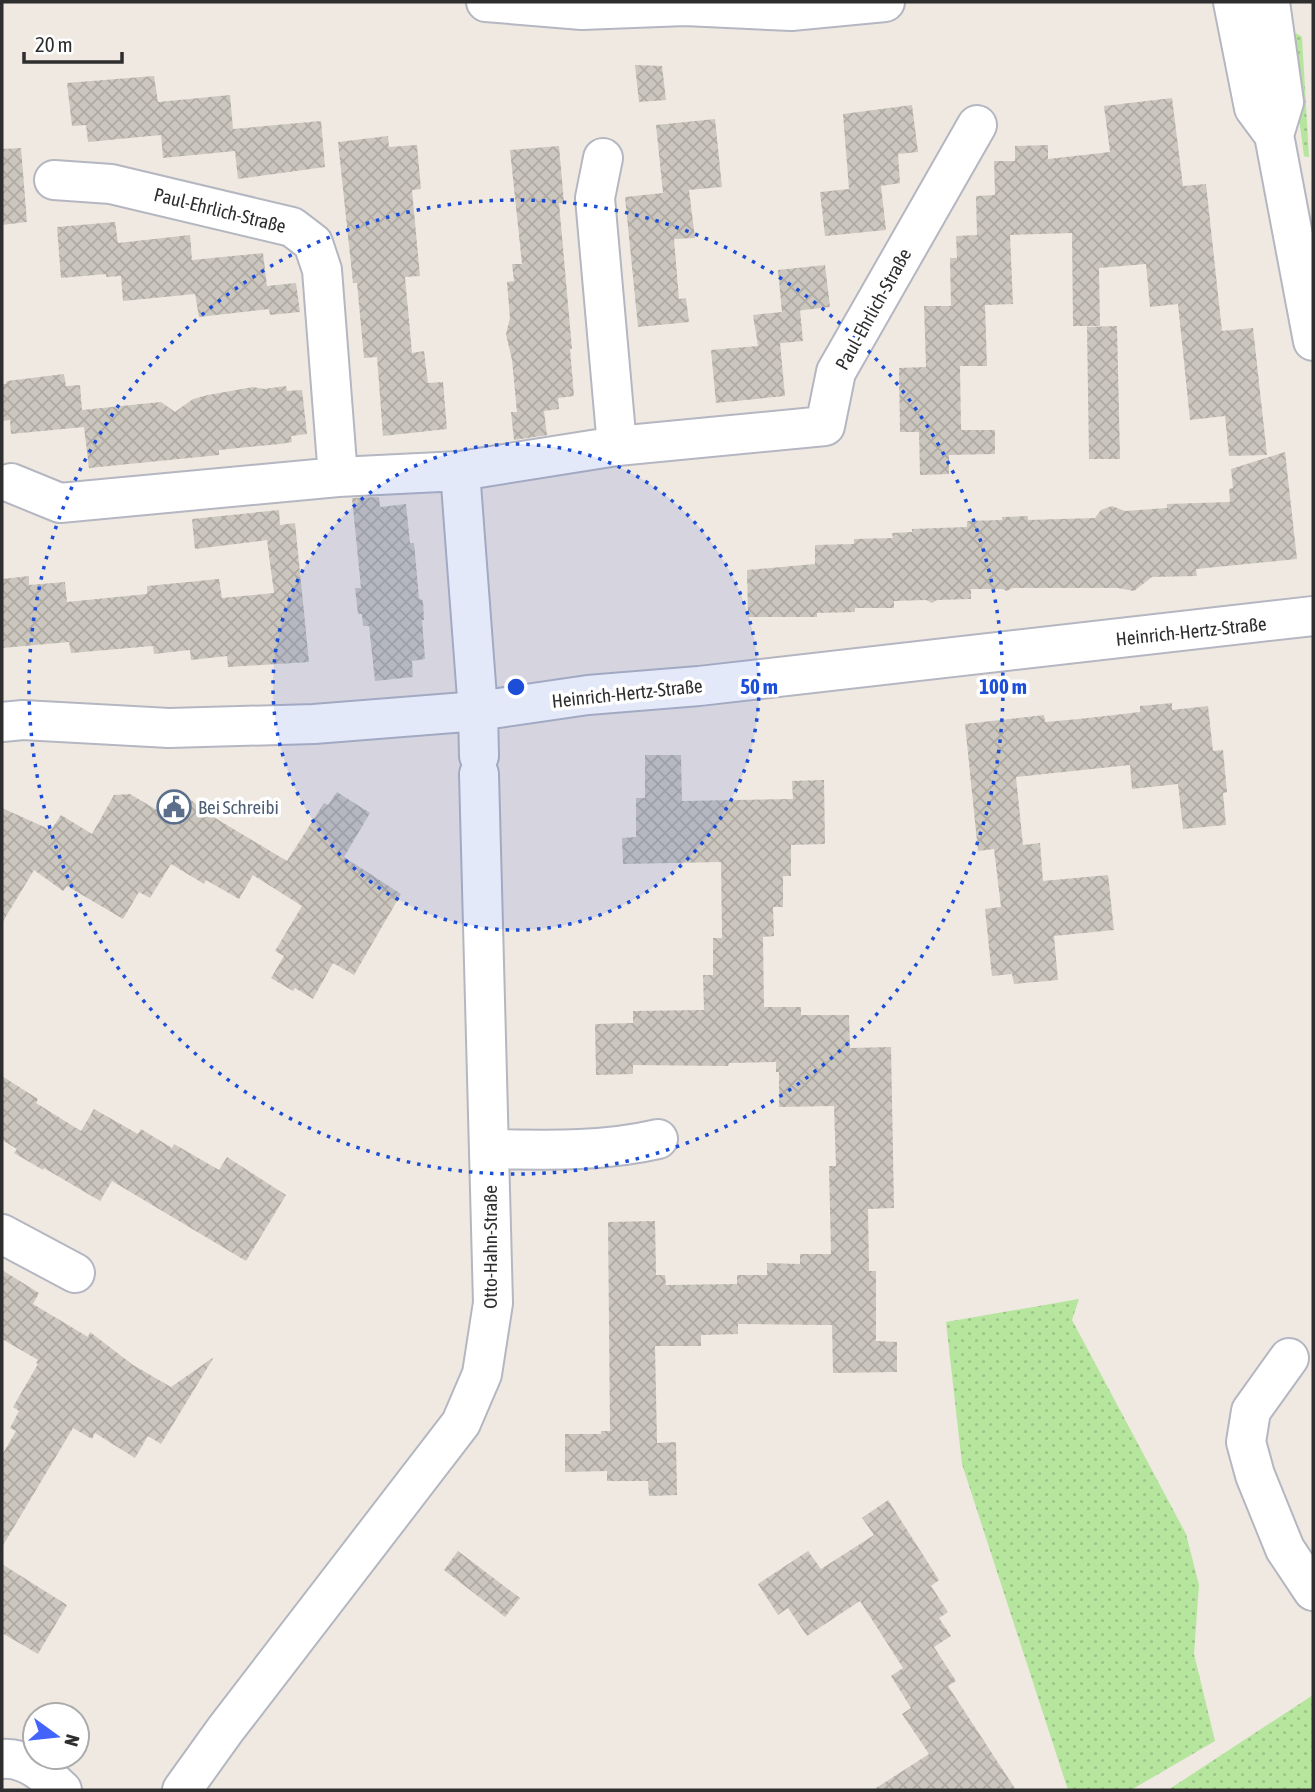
<svg xmlns="http://www.w3.org/2000/svg" width="1315" height="1792" viewBox="0 0 1315 1792" font-family="'Asap Condensed',sans-serif">
<defs>
<pattern id="grass-dots" width="8" height="8" patternUnits="userSpaceOnUse" patternTransform="scale(1.75)"><rect width="8" height="8" fill="#b6e59e"/><path d="M2 2h.1M6 6h.1" fill="none" stroke="#9dc588" stroke-width="1.8" stroke-linecap="round"/></pattern>
<pattern id="building-cross-hatch" width="8" height="8" patternUnits="userSpaceOnUse" patternTransform="scale(1.75)"><rect width="8" height="8" fill="#cbc7bf"/><path d="M0 0l8 8M0 8l8-8" fill="none" stroke="#afaba4"/></pattern>
</defs>
<rect width="100%" height="100%" fill="#efe9e1"/>
<path fill="url(#grass-dots)" d="M 1296,33 L 1302,37 L 1309,157 L 1304,156 L 1288,37 Z
M 1079,1299 L 1072,1320 L 1186,1534 L 1199,1585 L 1194,1654 L 1215,1741 L 1131,1790 L 1068,1790 L 962,1464 L 946,1322 Z
M 1313,1695 L 1313,1790 L 1168,1790 Z"/>
<path fill="url(#building-cross-hatch)" d="M 635,65 L 662,66 L 666,100 L 639,102 Z
M 154,76 L 158,102 L 230,95 L 233,129 L 321,121 L 325,167 L 238,179 L 235,151 L 163,158 L 161,135 L 88,142 L 86,125 L 72,126 L 67,83 Z
M 1172,98 L 1183,186 L 1206,184 L 1222,331 L 1253,328 L 1267,455 L 1229,456 L 1225,416 L 1190,420 L 1178,304 L 1150,307 L 1146,264 L 1099,268 L 1100,326 L 1073,326 L 1072,233 L 1010,235 L 1013,304 L 985,305 L 987,366 L 960,366 L 961,430 L 995,430 L 995,454 L 949,455 L 949,474 L 920,475 L 919,432 L 900,432 L 899,368 L 926,367 L 924,306 L 951,306 L 950,258 L 957,258 L 956,236 L 977,235 L 976,196 L 995,195 L 994,161 L 1015,161 L 1015,146 L 1048,145 L 1048,159 L 1110,152 L 1104,106 Z
M 912,105 L 918,152 L 898,154 L 900,183 L 881,186 L 886,230 L 825,236 L 820,192 L 849,189 L 843,114 Z
M 715,119 L 722,187 L 689,190 L 695,238 L 674,239 L 679,299 L 686,298 L 689,322 L 638,327 L 625,197 L 663,193 L 656,125 Z
M 388,136 L 389,147 L 417,145 L 421,189 L 412,190 L 420,276 L 405,277 L 412,353 L 424,351 L 428,383 L 443,382 L 447,429 L 383,436 L 377,357 L 364,358 L 357,283 L 353,283 L 338,142 Z
M 559,146 L 564,203 L 559,203 L 572,349 L 570,349 L 574,396 L 558,398 L 559,409 L 544,411 L 547,435 L 514,440 L 511,412 L 517,412 L 512,360 L 506,334 L 510,318 L 507,282 L 514,281 L 512,264 L 522,264 L 510,150 Z
M 21,148 L 27,222 L 2,225 L 2,149 Z
M 115,222 L 118,243 L 190,235 L 192,260 L 263,253 L 267,286 L 296,283 L 300,312 L 270,315 L 269,309 L 199,317 L 195,294 L 123,301 L 121,276 L 106,277 L 106,274 L 61,278 L 57,227 Z
M 825,265 L 830,307 L 795,311 L 800,310 L 803,341 L 772,344 L 780,343 L 785,396 L 716,403 L 711,350 L 758,346 L 753,315 L 782,312 L 778,270 Z
M 1117,326 L 1120,459 L 1089,459 L 1087,327 Z
M 64,374 L 66,386 L 80,385 L 82,410 L 161,402 L 175,412 L 193,399 L 208,395 L 253,387 L 264,389 L 286,386 L 287,391 L 302,390 L 307,434 L 291,436 L 292,442 L 280,444 L 219,450 L 219,455 L 89,468 L 84,427 L 11,434 L 10,420 L 2,421 L 2,384 L 6,384 L 7,381 Z
M 1285,452 L 1297,559 L 1196,569 L 1197,576 L 1152,577 L 1134,591 L 1118,588 L 1012,588 L 1007,591 L 1002,589 L 971,589 L 971,599 L 937,600 L 932,603 L 926,600 L 894,601 L 894,608 L 855,608 L 855,612 L 817,613 L 817,617 L 748,617 L 747,570 L 815,564 L 815,545 L 854,544 L 854,539 L 893,538 L 892,533 L 912,532 L 912,529 L 967,527 L 967,521 L 1002,520 L 1002,517 L 1028,516 L 1028,520 L 1095,518 L 1101,510 L 1112,506 L 1125,511 L 1167,508 L 1167,504 L 1230,502 L 1229,489 L 1233,488 L 1231,469 Z
M 379,497 L 380,507 L 406,504 L 410,543 L 414,543 L 419,598 L 423,601 L 424,620 L 422,620 L 425,659 L 412,661 L 413,677 L 375,681 L 369,626 L 363,626 L 362,614 L 358,614 L 355,588 L 361,588 L 352,498 Z
M 279,510 L 280,525 L 295,523 L 309,662 L 228,667 L 227,656 L 191,660 L 190,650 L 154,654 L 153,646 L 71,653 L 69,642 L 2,648 L 2,579 L 29,576 L 29,585 L 65,582 L 67,602 L 147,594 L 147,586 L 219,579 L 222,598 L 274,593 L 267,540 L 195,549 L 192,519 Z
M 1172,703 L 1172,710 L 1208,706 L 1213,751 L 1223,750 L 1227,792 L 1223,793 L 1226,825 L 1183,829 L 1178,784 L 1132,789 L 1130,765 L 1016,777 L 1023,845 L 1040,843 L 1043,881 L 1108,875 L 1114,930 L 1054,936 L 1058,980 L 1014,984 L 1012,974 L 992,976 L 985,909 L 1001,907 L 994,849 L 978,851 L 965,724 L 1044,715 L 1045,722 L 1079,719 L 1140,712 L 1140,706 Z
M 645,755 L 681,755 L 682,801 L 793,799 L 792,781 L 824,780 L 825,844 L 791,845 L 791,876 L 783,876 L 783,907 L 773,907 L 774,936 L 763,937 L 764,1007 L 801,1007 L 801,1015 L 849,1015 L 850,1048 L 891,1047 L 894,1208 L 868,1209 L 869,1271 L 876,1271 L 876,1341 L 897,1342 L 897,1372 L 833,1373 L 832,1325 L 738,1324 L 738,1334 L 701,1335 L 701,1346 L 655,1346 L 657,1443 L 676,1442 L 677,1495 L 649,1496 L 648,1481 L 607,1481 L 607,1471 L 565,1472 L 565,1434 L 601,1434 L 601,1431 L 610,1431 L 608,1222 L 655,1221 L 656,1275 L 665,1275 L 666,1285 L 737,1284 L 737,1275 L 767,1275 L 767,1263 L 800,1264 L 800,1254 L 831,1254 L 829,1166 L 836,1166 L 834,1106 L 779,1107 L 779,1072 L 776,1072 L 776,1062 L 729,1063 L 728,1066 L 633,1065 L 633,1074 L 596,1075 L 595,1024 L 633,1023 L 633,1011 L 704,1010 L 703,975 L 713,975 L 713,938 L 722,938 L 721,862 L 623,864 L 622,838 L 636,837 L 636,798 L 645,798 Z
M 337,792 L 370,813 L 344,857 L 401,894 L 354,975 L 333,963 L 313,999 L 295,988 L 293,991 L 271,978 L 284,956 L 275,951 L 302,906 L 253,875 L 239,899 L 206,880 L 204,884 L 171,864 L 150,898 L 139,892 L 123,919 L 67,886 L 63,891 L 34,870 L 2,923 L 2,808 L 51,830 L 61,815 L 92,834 L 114,795 L 130,794 L 177,822 L 190,799 L 205,812 L 287,861 L 324,803 L 328,805 Z
M 2,1076 L 38,1099 L 36,1103 L 81,1131 L 94,1109 L 138,1134 L 141,1129 L 172,1148 L 174,1144 L 219,1170 L 227,1157 L 286,1195 L 246,1261 L 112,1181 L 100,1201 L 44,1168 L 43,1170 L 14,1153 L 17,1149 L 2,1140 Z
M 2,1270 L 39,1293 L 33,1304 L 88,1337 L 90,1332 L 133,1365 L 171,1387 L 214,1357 L 161,1444 L 148,1436 L 135,1458 L 95,1433 L 92,1439 L 73,1428 L 2,1547 L 2,1455 L 16,1431 L 10,1428 L 19,1411 L 13,1407 L 38,1364 L 36,1363 L 38,1360 L 2,1339 Z
M 888,1500 L 939,1580 L 931,1586 L 948,1612 L 939,1618 L 951,1636 L 934,1647 L 956,1681 L 948,1686 L 1016,1790 L 873,1790 L 929,1754 L 902,1714 L 911,1708 L 891,1676 L 903,1668 L 860,1601 L 807,1636 L 788,1608 L 778,1615 L 758,1584 L 808,1551 L 821,1569 L 874,1535 L 862,1518 Z
M 458,1551 L 520,1598 L 505,1617 L 444,1570 Z
M 2,1564 L 67,1605 L 38,1654 L 2,1633 Z"/>
<g fill="none" stroke-linecap="round" stroke-linejoin="round">
<defs>
<path id="minor" d="M 486,2 L 582,10 L 685,6 L 791,11 L 885,2
M 1233,2 L 1254,108 L 1274,135 L 1313,341
M 1270,2 L 1284,102 L 1274,135
M 603,158 L 595,198 L 617,446
M 54,180 L 111,184 L 292,227 L 313,243 L 322,270 L 338,477 L 460,471 L 617,446 L 825,426 L 836,372 L 977,125
M 460,471 L 478,711 L 479,756
M 11,483 L 60,503 L 338,477
M 2,722 L 23,720 L 169,728 L 314,724 L 478,711 L 588,695 L 699,686 L 1313,616
M 490,1149 C 546,1150 603,1152 658,1139
M 2,1234 L 75,1273
M 1289,1358 L 1251,1411 L 1246,1442 L 1255,1475 L 1285,1549 L 1313,1591
M 2,1759 C 26,1757 45,1774 62,1790
M 182,1790 L 225,1730 L 461,1423 L 482,1374 L 493,1303 L 479,774"/>
</defs>
<use href="#minor" stroke="#b4b7c1" stroke-width="42"/>
<use href="#minor" stroke="#fff" stroke-width="38"/>
</g>
<circle cx="516" cy="687" r="243" fill="#1d4ed8" fill-opacity=".12"/>
<g fill="none" stroke="#1d4ed8" stroke-width="3.5" stroke-dasharray="3.5 7">
<circle cx="516" cy="687" r="243"/>
<circle cx="516" cy="687" r="487"/>
</g>
<defs>
<symbol id="civic-ring" viewBox="-11 -11 22 22"><circle r="9.5" fill="#fff" stroke="#5c6f8a" stroke-width="1.5"/><path d="M-.6-6.5H3V-4.5H.6V-3L4-1V1h2V6H-6V1h2V-1L-.6-3ZM-1.2 2.5V6h2.4V2.5Z" fill="#5c6f8a"/></symbol>
</defs>
<g fill-rule="evenodd">
<use href="#civic-ring" x="155" y="788" width="38" height="38"/>
</g>
<g text-anchor="middle" dominant-baseline="central" stroke-width="7" stroke-linejoin="round" paint-order="stroke">
<g font-size="19" fill="#2e2e2e" stroke="#fff">
<text transform="translate(220 210) rotate(14)">Paul-Ehrlich-Straße</text>
<text transform="translate(873 309) rotate(-61)">Paul-Ehrlich-Straße</text>
<text transform="translate(1191 631) rotate(-6)">Heinrich-Hertz-Straße</text>
<text transform="translate(627 693) rotate(-6)">Heinrich-Hertz-Straße</text>
<text transform="translate(490 1247) rotate(-90)">Otto-Hahn-Straße</text>
</g>
<g font-size="19" fill="#4e5e75" stroke="#fff" text-anchor="start">
<text x="198" y="807">Bei Schreibi</text>
</g>
</g>
<circle cx="516" cy="687" r="10" fill="#1d4ed8" stroke="#fff" stroke-width="3.5"/>
<g font-size="21" text-anchor="middle" font-weight="bold" fill="#1d4ed8" stroke="#fff" stroke-width="7" stroke-linejoin="round" paint-order="stroke">
<text x="759" y="694">50 m</text>
<text x="1003" y="694">100 m</text>
</g>
<rect width="1315" height="1792" fill="none" stroke="#2e2e2e" stroke-width="7"/>
<g transform="translate(56 1736) rotate(105)"><circle r="33" fill="#ffffff" stroke="#ababab" stroke-width="2"/>
<path d="M0-5L12 26L0 18L-12 26Z" fill="#4264fb"/>
<text y="-10" font-size="19" font-weight="bold" text-anchor="middle" fill="#2e2e2e">N</text>
</g>
<path d="M24 52v10h98v-10" fill="none" stroke="#2e2e2e" stroke-width="3.5"/>
<text x="35" y="52" font-size="21" fill="#2e2e2e" stroke="#ffffff" stroke-width="5" paint-order="stroke">20 m</text>
</svg>
